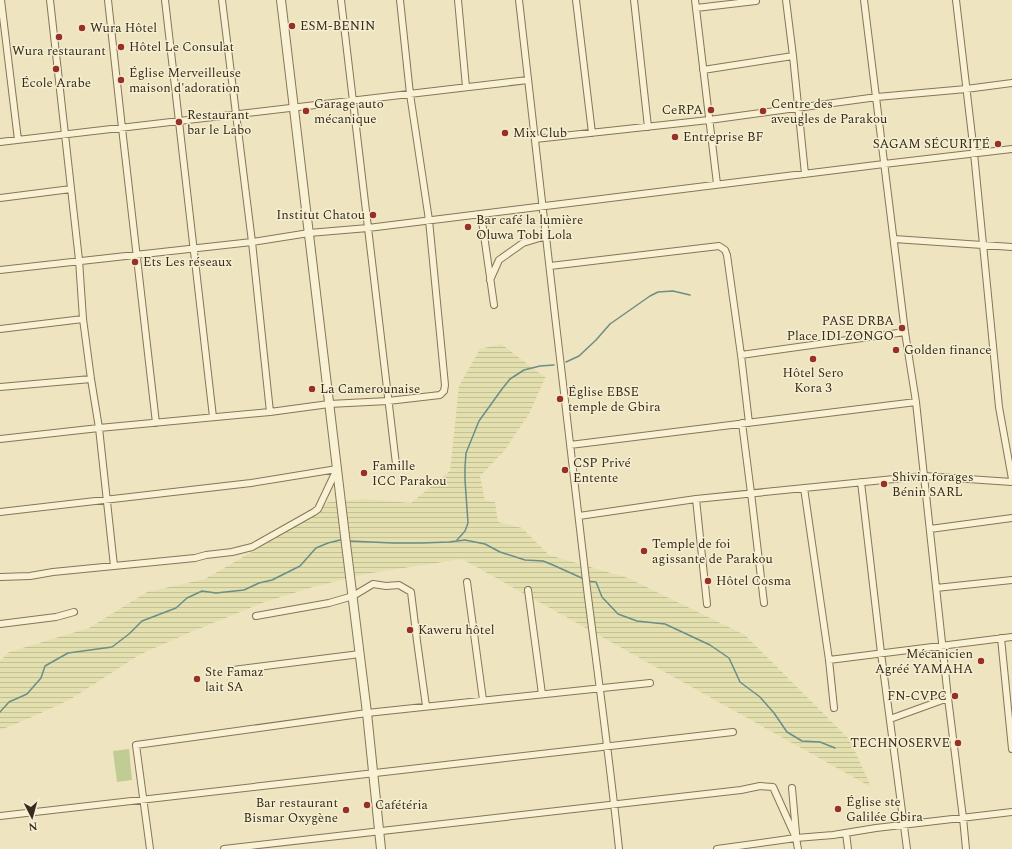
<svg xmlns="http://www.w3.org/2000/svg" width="1012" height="849" viewBox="0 0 1012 849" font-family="Spectral,serif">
<defs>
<pattern id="farmland-rules" width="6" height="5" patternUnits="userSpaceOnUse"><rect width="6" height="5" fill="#e4dfae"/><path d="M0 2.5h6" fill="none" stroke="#c4c095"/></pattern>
</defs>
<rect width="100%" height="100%" fill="#eee4c0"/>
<path fill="url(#farmland-rules)" d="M 501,344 L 546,378 L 545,378 L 529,414 L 504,451 L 480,476 L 485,501 L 495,502 L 498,522 L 522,528 L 549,555 L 628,578 L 745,635 L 850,740 L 871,787 L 462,559 L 365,574 L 313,587 L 262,603 L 186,634 L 139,655 L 71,699 L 30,718 L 0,730 L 0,661 L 9,652 L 89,628 L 147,592 L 205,579 L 276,538 L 328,502 L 364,499 L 411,503 L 450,471 L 459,386 L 480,349 Z"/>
<path fill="#c1cc95" d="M 129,749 L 132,780 L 117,782 L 113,751 Z"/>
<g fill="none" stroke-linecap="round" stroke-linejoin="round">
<path stroke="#6a8e88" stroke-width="1.5" d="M 566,362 L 579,356 L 596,340 L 610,324 L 650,296 L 658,292 L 673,291 L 690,295
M 457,540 L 465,531 L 468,523 L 465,480 L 465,467 L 466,453 L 479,421 L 502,389 L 510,379 L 524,370 L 540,366 L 554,365
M 349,541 L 393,543 L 421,543 L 449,542 L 465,540 L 485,544 L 500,552 L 525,560 L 543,561 L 553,565 L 584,579
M 587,581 L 596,582 L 602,597 L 618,614 L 637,621 L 665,624 L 710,645 L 729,658 L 740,682 L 760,697 L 774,713 L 787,732 L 802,741 L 820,742 L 835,748
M 0,712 L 9,702 L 27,694 L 41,678 L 45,666 L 68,653 L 112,647 L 129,634 L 142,621 L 176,608 L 187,598 L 202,591 L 216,593 L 244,590 L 259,583 L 272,580 L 300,566 L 316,548 L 328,543 L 340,540 L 343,540"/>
<defs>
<path id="minor" d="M 1,0 L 18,140
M 50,0 L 79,260 L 83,319 L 91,379 L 99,428 L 114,566
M 108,0 L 122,128 L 156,423
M 165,0 L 213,417
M 222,0 L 236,114 L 252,242 L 270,412
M 341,0 L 396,464
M 458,0 L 466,87
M 519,0 C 542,196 563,393 587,589 C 598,676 610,762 619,849
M 576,0 L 592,133
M 634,0 L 648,127
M 695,0 L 717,184
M 786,0 L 793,56 L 805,174
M 864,0 L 905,332 L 916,402 L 948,698 L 963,818 L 966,849
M 956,0 L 974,153 L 999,407 L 1012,479
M 696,8 L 756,1
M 703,70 L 793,56
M 535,139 L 709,120 L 877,97 L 966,89 L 1012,83
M 0,142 L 528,80
M 0,198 L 71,189
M 481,214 L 494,305
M 894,239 L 1012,247
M 550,266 L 719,246 L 725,250 L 727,255 L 741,355 L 749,423
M 0,270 L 252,242 L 309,233 L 368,228 L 884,164 L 1012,149
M 490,280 L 499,260 L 523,243 L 546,236
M 0,329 L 83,319
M 741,355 L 905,332
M 0,387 L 91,379
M 742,423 L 751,493 L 764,603
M 0,439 L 99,428 L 270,412 L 329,404 L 388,401 L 440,395 L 444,391 L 445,385 L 429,220 L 410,94 L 400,0
M 570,445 L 916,402
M 861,482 L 881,653 L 907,849
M 804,488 L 829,660 L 834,708
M 696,499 L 707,604
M 0,512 L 251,483 L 337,469
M 579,516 L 696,499 L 924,476 L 1012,482
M 930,529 L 1012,518
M 0,577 L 30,576 L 53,572 L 195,558 L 206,555 L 232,552 L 252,547 L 314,512 L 318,509 L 337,469
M 467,582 L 483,700
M 936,588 L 1012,580
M 528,590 L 542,694
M 256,616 L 329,603 L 353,596 L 373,584 L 386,586 L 399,585 L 411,592 L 417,641 L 426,706
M 0,624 L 56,617 L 74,612
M 1001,638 L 1012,749
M 829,660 L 1012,637
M 233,670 L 360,654
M 890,719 L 948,698
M 792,788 L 796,833
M 0,816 L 733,732
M 846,833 L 848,849
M 150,849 L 136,745 L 367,713 L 650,683
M 224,849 L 741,790 L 760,786 L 773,787 L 796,838
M 717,849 L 796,838
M 798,849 L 796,838 L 833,835 L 876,828 L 1012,812"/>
<path id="tertiary" d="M 281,0 L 345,536 L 367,713 L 381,849"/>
</defs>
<use href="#minor" stroke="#877558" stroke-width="8"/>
<use href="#tertiary" stroke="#877558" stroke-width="10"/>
<use href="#minor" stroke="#f9f1d4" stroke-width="6"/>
<use href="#tertiary" stroke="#f9f1d4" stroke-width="8"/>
</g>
<g fill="#963028" stroke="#f5eed0" stroke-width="1.5">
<circle cx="292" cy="26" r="4"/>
<circle cx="82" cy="28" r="4"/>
<circle cx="59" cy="37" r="4"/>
<circle cx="121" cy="47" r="4"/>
<circle cx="56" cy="69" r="4"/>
<circle cx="121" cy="80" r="4"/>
<circle cx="711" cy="110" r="4"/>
<circle cx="306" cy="111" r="4"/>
<circle cx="763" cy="111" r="4"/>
<circle cx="179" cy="122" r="4"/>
<circle cx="505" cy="133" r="4"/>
<circle cx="675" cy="137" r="4"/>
<circle cx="998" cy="144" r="4"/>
<circle cx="373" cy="215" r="4"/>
<circle cx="468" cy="227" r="4"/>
<circle cx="135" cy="262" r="4"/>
<circle cx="902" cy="328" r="4"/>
<circle cx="896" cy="350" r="4"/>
<circle cx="813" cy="359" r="4"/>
<circle cx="312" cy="389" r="4"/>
<circle cx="560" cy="399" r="4"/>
<circle cx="565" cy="470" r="4"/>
<circle cx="364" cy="473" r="4"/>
<circle cx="884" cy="484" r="4"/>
<circle cx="644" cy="551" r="4"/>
<circle cx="708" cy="581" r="4"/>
<circle cx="410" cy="630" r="4"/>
<circle cx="981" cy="661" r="4"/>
<circle cx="197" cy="679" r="4"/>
<circle cx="955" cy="696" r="4"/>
<circle cx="958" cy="743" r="4"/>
<circle cx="367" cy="805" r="4"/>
<circle cx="838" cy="809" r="4"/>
<circle cx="346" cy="810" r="4"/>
</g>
<g text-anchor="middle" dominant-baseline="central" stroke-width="3" stroke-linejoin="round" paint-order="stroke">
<g font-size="13" fill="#372b1d" stroke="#f5eed0" text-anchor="start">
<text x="300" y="26">ESM-BENIN</text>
<text x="90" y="28">Wura Hôtel</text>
<text x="129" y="47">Hôtel Le Consulat</text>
<text x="59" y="51" text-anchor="middle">Wura restaurant</text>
<text x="129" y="73">Église Merveilleuse<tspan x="129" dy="15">maison d'adoration</tspan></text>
<text x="56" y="83" text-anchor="middle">École Arabe</text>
<text x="314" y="104">Garage auto<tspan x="314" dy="15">mécanique</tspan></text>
<text x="771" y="104">Centre des<tspan x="771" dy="15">aveugles de Parakou</tspan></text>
<text x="703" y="110" text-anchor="end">CeRPA</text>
<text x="187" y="115">Restaurant<tspan x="187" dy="15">bar le Labo</tspan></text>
<text x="513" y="133">Mix Club</text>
<text x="683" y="137">Entreprise BF</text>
<text x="990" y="144" text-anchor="end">SAGAM SÉCURITÉ</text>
<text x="365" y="215" text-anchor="end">Institut Chatou</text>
<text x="476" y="220">Bar café la lumière<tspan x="476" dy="15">Oluwa Tobi Lola</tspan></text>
<text x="143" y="262">Ets Les réseaux</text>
<text x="894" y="321" text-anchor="end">PASE DRBA<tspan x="894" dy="15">Place IDI ZONGO</tspan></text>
<text x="904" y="350">Golden finance</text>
<text x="813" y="373" text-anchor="middle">Hôtel Sero<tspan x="813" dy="15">Kora 3</tspan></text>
<text x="320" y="389">La Camerounaise</text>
<text x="568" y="392">Église EBSE<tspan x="568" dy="15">temple de Gbira</tspan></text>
<text x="573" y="463">CSP Privé<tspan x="573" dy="15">Entente</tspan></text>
<text x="372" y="466">Famille<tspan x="372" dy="15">ICC Parakou</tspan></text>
<text x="892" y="477">Shivin forages<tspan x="892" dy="15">Bénin SARL</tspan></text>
<text x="652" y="544">Temple de foi<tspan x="652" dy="15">agissante de Parakou</tspan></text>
<text x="716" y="581">Hôtel Cosma</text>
<text x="418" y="630">Kaweru hôtel</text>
<text x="973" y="654" text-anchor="end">Mécanicien<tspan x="973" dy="15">Agréé YAMAHA</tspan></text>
<text x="205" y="672">Ste Famaz<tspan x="205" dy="15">lait SA</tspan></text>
<text x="947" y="696" text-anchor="end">FN-CVPC</text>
<text x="950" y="743" text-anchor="end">TECHNOSERVE</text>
<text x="846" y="802">Église ste<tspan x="846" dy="15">Galilée Gbira</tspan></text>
<text x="338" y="803" text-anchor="end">Bar restaurant<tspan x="338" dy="15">Bismar Oxygène</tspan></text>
<text x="375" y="805">Cafétéria</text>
</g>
</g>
<g transform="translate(32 817) rotate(174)" stroke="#f5eed0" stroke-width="3" paint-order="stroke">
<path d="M0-3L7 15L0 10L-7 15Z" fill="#372b1d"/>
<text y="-6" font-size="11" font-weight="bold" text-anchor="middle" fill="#372b1d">N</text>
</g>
</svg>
